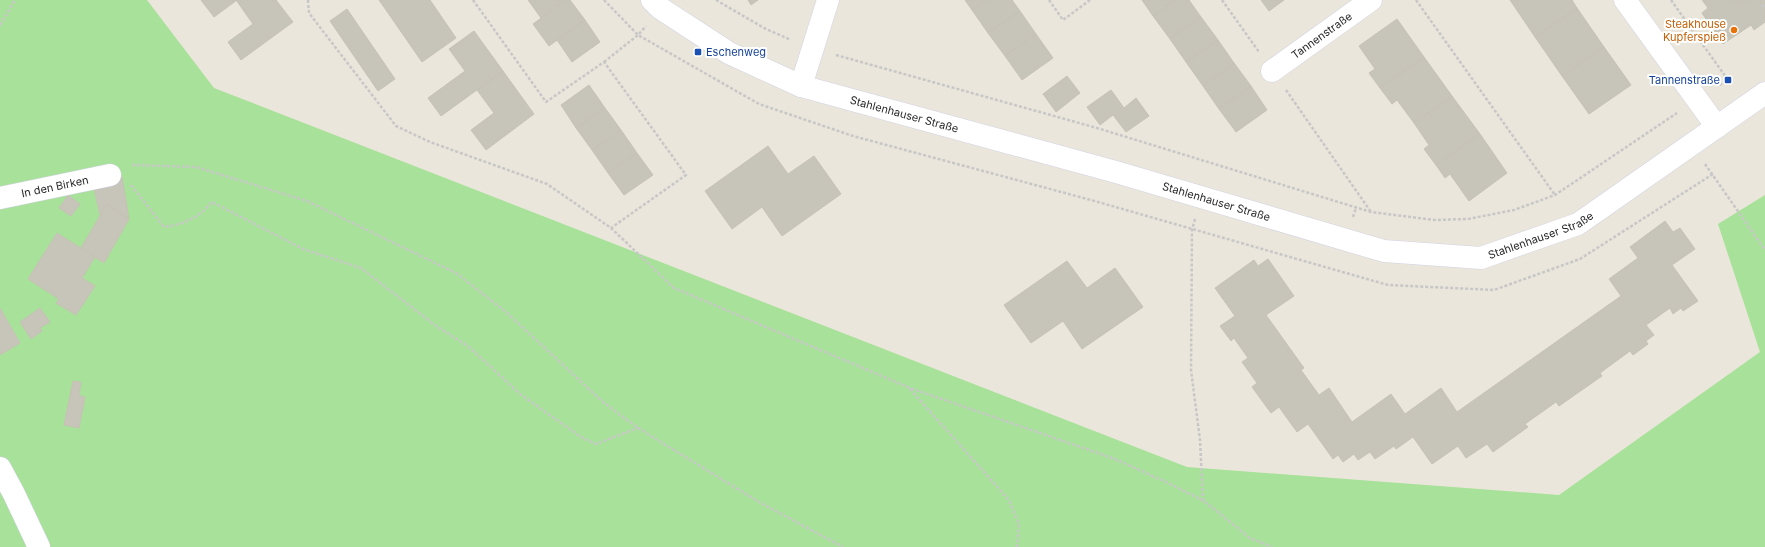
<svg xmlns="http://www.w3.org/2000/svg" width="1765" height="547" viewBox="0 0 1765 547" font-family="Inter,sans-serif">
<rect width="100%" height="100%" fill="#ebe6db"/>
<path fill="#a8e199" d="M 0,0 L 147,0 L 214,88 L 1187,467 L 1559,495 L 1760,352 L 1718,224 L 1765,195 L 1765,547 L 0,547 Z"/>
<path fill="#c7c4ba" stroke="#c6c2b5" d="M 201,0 L 237,0 L 214,17 Z
M 236,0 L 276,0 L 293,22 L 241,60 L 228,42 L 253,24 Z
M 379,0 L 430,0 L 456,38 L 422,62 Z
M 528,0 L 566,0 L 541,18 Z
M 566,0 L 570,0 L 585,20 L 549,46 L 533,24 Z
M 748,0 L 758,0 L 751,5 Z
M 965,0 L 986,0 L 972,10 Z
M 986,0 L 1012,0 L 1020,11 L 988,33 L 972,10 Z
M 1142,0 L 1176,0 L 1153,16 Z
M 1176,0 L 1189,0 L 1201,17 L 1170,39 L 1153,16 Z
M 1261,0 L 1284,0 L 1269,11 Z
M 1510,0 L 1572,0 L 1577,8 L 1535,37 Z
M 1702,0 L 1735,0 L 1739,5 L 1747,0 L 1765,0 L 1765,22 L 1754,30 L 1751,25 L 1723,44 L 1702,13 L 1708,8 Z
M 1735,0 L 1747,0 L 1739,5 Z
M 1577,8 L 1604,47 L 1562,76 L 1535,37 Z
M 347,9 L 395,79 L 378,91 L 330,21 Z
M 1020,11 L 1036,34 L 1005,56 L 988,33 Z
M 1201,17 L 1218,40 L 1186,62 L 1170,39 Z
M 1397,19 L 1424,57 L 1380,88 L 1369,73 L 1375,69 L 1359,46 Z
M 585,20 L 600,42 L 572,62 L 557,40 Z
M 474,31 L 503,71 L 441,116 L 428,98 L 465,71 L 449,49 Z
M 1036,34 L 1053,58 L 1022,80 L 1005,56 Z
M 1218,40 L 1234,63 L 1203,86 L 1186,62 Z
M 1604,47 L 1631,85 L 1589,114 L 1562,76 Z
M 1424,57 L 1452,96 L 1414,123 L 1397,100 L 1392,104 L 1380,88 Z
M 1234,63 L 1251,86 L 1219,109 L 1203,86 Z
M 503,71 L 534,114 L 486,150 L 471,130 L 494,113 L 477,90 Z
M 1067,76 L 1080,93 L 1056,112 L 1043,94 Z
M 589,85 L 605,108 L 576,128 L 561,105 Z
M 1251,86 L 1267,110 L 1236,132 L 1219,109 Z
M 1111,90 L 1124,108 L 1136,98 L 1149,116 L 1126,132 L 1113,115 L 1100,125 L 1087,107 Z
M 1452,96 L 1480,134 L 1436,165 L 1424,149 L 1429,145 L 1414,123 Z
M 605,108 L 621,130 L 592,150 L 576,128 Z
M 621,130 L 637,153 L 608,173 L 592,150 Z
M 1480,134 L 1507,173 L 1469,201 L 1450,174 L 1445,178 L 1436,165 Z
M 768,146 L 788,174 L 814,156 L 841,194 L 782,236 L 762,207 L 732,229 L 705,191 Z
M 637,153 L 653,175 L 624,195 L 608,173 Z
M 122,177 L 129,219 L 107,204 L 100,215 L 93,184 Z
M 68,195 L 80,204 L 71,216 L 59,208 Z
M 107,204 L 129,219 L 104,263 L 81,248 Z
M 1665,221 L 1673,232 L 1680,228 L 1695,249 L 1672,265 L 1698,301 L 1683,311 L 1681,308 L 1673,314 L 1670,308 L 1646,325 L 1654,335 L 1646,341 L 1648,344 L 1633,355 L 1630,351 L 1600,373 L 1602,376 L 1559,406 L 1556,402 L 1525,424 L 1528,427 L 1493,452 L 1487,444 L 1466,458 L 1458,446 L 1432,464 L 1413,437 L 1396,449 L 1394,446 L 1375,459 L 1370,452 L 1358,460 L 1354,454 L 1343,462 L 1338,455 L 1333,459 L 1308,424 L 1297,432 L 1279,407 L 1271,413 L 1252,387 L 1257,383 L 1242,362 L 1248,358 L 1234,338 L 1231,341 L 1220,326 L 1235,316 L 1215,288 L 1254,260 L 1258,266 L 1268,259 L 1294,296 L 1266,315 L 1304,368 L 1301,370 L 1319,395 L 1329,388 L 1352,422 L 1391,394 L 1405,414 L 1441,388 L 1457,412 L 1621,296 L 1609,279 L 1638,258 L 1630,247 Z
M 57,233 L 95,257 L 82,278 L 95,286 L 76,315 L 56,303 L 59,299 L 28,279 Z
M 1067,261 L 1087,288 L 1115,268 L 1143,307 L 1082,349 L 1063,321 L 1031,343 L 1004,305 Z
M 0,308 L 20,343 L 0,355 Z
M 40,308 L 50,322 L 40,328 L 42,331 L 31,339 L 20,322 Z
M 73,381 L 81,382 L 79,396 L 85,397 L 79,428 L 64,425 Z"/>
<g fill="none" stroke-linecap="round" stroke-linejoin="round">
<defs>
<g id="minor">
<path id="s1" d="M 652,0 L 660,8 L 729,53 L 801,86 L 1116,172 L 1384,251 L 1481,258 L 1578,224 L 1765,93"/>
<path d="M 1625,0 L 1717,127"/>
<path id="s2" d="M 1272,71 L 1371,0"/>
<path d="M 801,86 L 828,0"/>
<path id="s3" d="M 0,198 L 110,175"/>
<path d="M 0,468 L 14,494 L 39,547"/>
</g>
</defs>
<use href="#minor" stroke="#d1d2e2" stroke-width="23"/>
<path stroke="#c7c7c7" stroke-width="2.5" stroke-dasharray="3 2" stroke-linecap="butt" d="M 308,0 L 309,13 L 396,126 L 430,142 L 547,184 L 611,228 L 674,288 L 910,388 L 1115,459 L 1168,483 L 1204,501 L 1250,538 L 1272,547
M 473,0 L 546,102 L 604,62 L 686,175 L 611,228
M 604,0 L 638,35 L 759,104 L 853,136 L 1091,200 L 1388,285 L 1494,290 L 1580,259 L 1713,174
M 716,0 L 764,28 L 791,40
M 1049,0 L 1063,20 L 1090,0
M 1222,0 L 1259,52
M 1416,0 L 1555,195
M 1671,0 L 1728,80 L 1718,86
M 1762,7 L 1765,5
M 0,25 L 15,0
M 836,55 L 1097,128 L 1371,212 L 1434,220 L 1468,219 L 1514,210 L 1555,195 L 1677,113
M 604,62 L 638,35 L 646,26
M 1286,90 L 1371,212
M 1705,164 L 1765,250
M 132,165 L 196,167 L 307,201 L 456,273 L 506,312 L 603,402 L 638,428 L 759,502 L 843,547
M 131,185 L 164,227 C 185,224 198,218 212,202 L 303,249 L 361,268 L 436,326 L 468,346 L 520,394 L 581,437 L 596,444 L 638,428
M 1353,217 L 1356,208
M 1195,219 L 1192,230 L 1191,370 L 1200,440 L 1203,501
M 910,389 L 1009,500 L 1019,524 L 1017,547"/>
<use href="#minor" stroke="#fff" stroke-width="22"/>
</g>
<circle fill="#e8710a" stroke="#fff" stroke-width="1.5" cx="1734" cy="30" r="4"/>
<g fill="#1a4fb4" stroke="#fff" stroke-width="1.5">
<rect x="694" y="48" width="8" height="8" rx="2"/>
<rect x="1724" y="76" width="8" height="8" rx="2"/>
</g>
<g text-anchor="middle" dominant-baseline="central" stroke-width="4" stroke-linejoin="round" paint-order="stroke">
<g font-size="11" fill="#c56008" stroke="#fff" text-anchor="end">
<text x="1726" y="24">Steakhouse<tspan x="1726" dy="13">Kupferspieß</tspan></text>
</g>
<g font-size="11" fill="#292929" stroke="#fff">
<text stroke="none"><textPath href="#s2" startOffset="61">Tannenstraße</textPath></text>
<text stroke="none"><textPath href="#s1" startOffset="280">Stahlenhauser Straße</textPath></text>
<text stroke="none"><textPath href="#s3" startOffset="56">In den Birken</textPath></text>
<text stroke="none"><textPath href="#s1" startOffset="604">Stahlenhauser Straße</textPath></text>
<text stroke="none"><textPath href="#s1" startOffset="940">Stahlenhauser Straße</textPath></text>
</g>
<g font-size="11" fill="#164399" stroke="#fff" text-anchor="start">
<text x="706" y="52">Eschenweg</text>
<text x="1720" y="80" text-anchor="end">Tannenstraße</text>
</g>
</g>
</svg>
